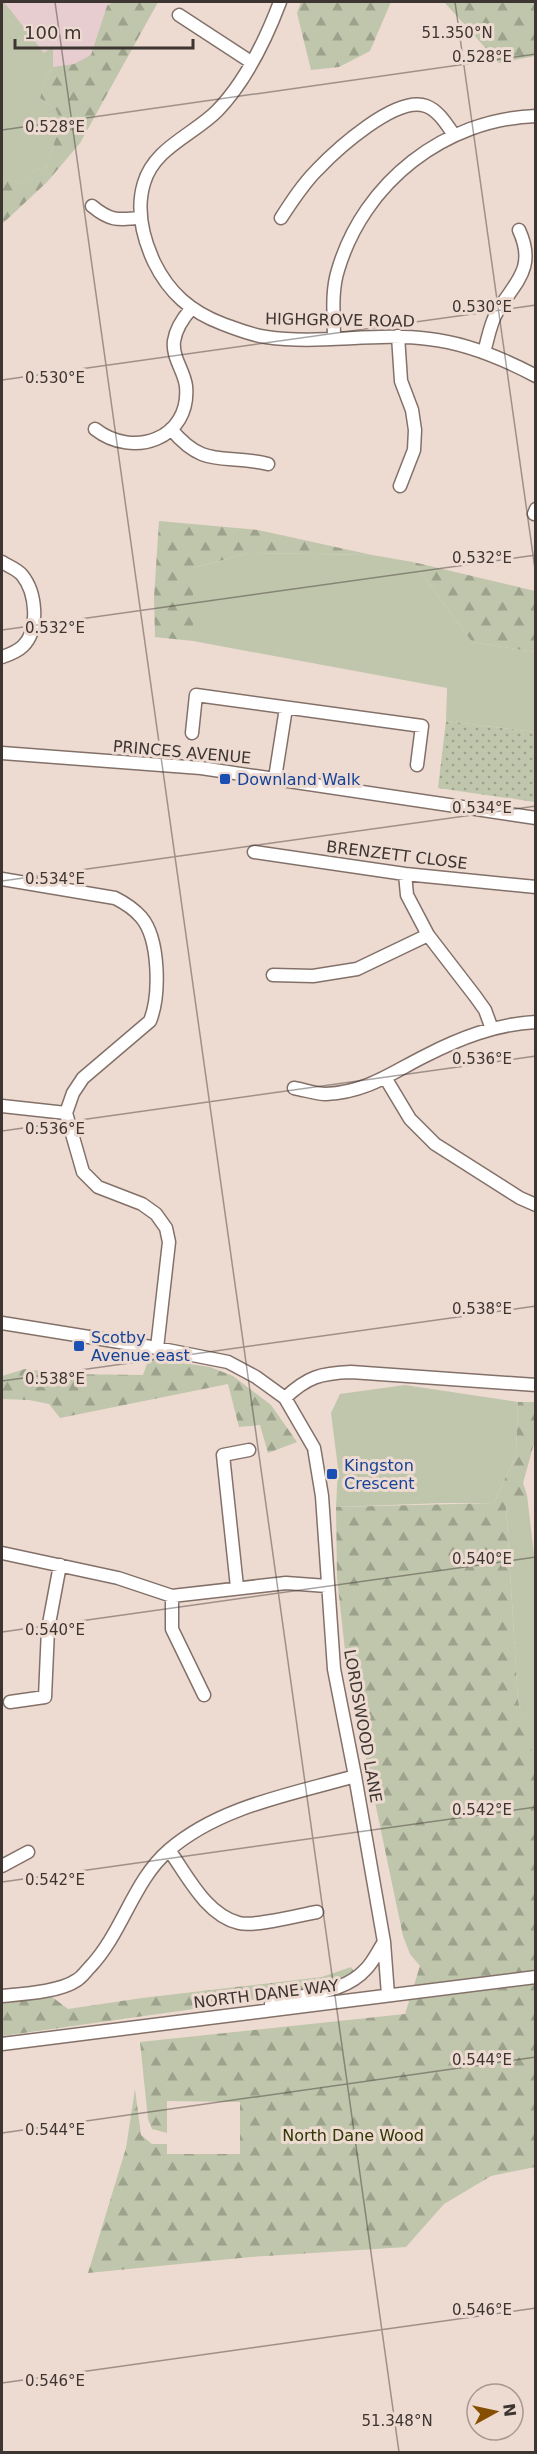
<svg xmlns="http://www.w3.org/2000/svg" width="537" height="2454" viewBox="0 0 537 2454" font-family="'DejaVu Sans',sans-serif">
<defs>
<pattern id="forest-firs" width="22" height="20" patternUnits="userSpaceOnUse" patternTransform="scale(1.5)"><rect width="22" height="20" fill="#c0c6ac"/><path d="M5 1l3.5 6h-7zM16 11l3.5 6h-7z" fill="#9da28d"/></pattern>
<pattern id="park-dots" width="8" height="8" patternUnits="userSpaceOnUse" patternTransform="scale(1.5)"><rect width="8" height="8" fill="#c0c6ac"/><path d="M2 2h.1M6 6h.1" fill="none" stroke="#9da28d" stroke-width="1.8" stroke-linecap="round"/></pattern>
</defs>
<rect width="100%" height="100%" fill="#eddad0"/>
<path fill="#e7cdcf" d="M 2,2 L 158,2 L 80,143 L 47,182 L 2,224 Z"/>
<path fill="#c0c6ac" d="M 2,2 L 4,2 L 44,53 L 53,46 L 53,67 L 46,78 L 40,98 L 56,110 L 63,127 L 55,140 L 47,167 L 34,171 L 20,183 L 2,178 Z
M 249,553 L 372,555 L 413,562 L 472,642 L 535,652 L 535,732 L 446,721 L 447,688 L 193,641 L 193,568 Z
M 405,1385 L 518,1402 L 516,1455 L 494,1503 L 444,1503 L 336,1507 L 338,1468 L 331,1413 L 340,1394 Z
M 527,1495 L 535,1563 L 535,1766 L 518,1701 L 506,1503 Z"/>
<path fill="url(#forest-firs)" d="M 113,2 L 158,2 L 80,143 L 47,182 L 2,224 L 2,178 L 20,183 L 34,171 L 47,167 L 55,140 L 63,127 L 56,110 L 40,98 L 46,78 L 53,67 L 74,64 L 91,55 L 107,6 Z
M 301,2 L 391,2 L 370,51 L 339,67 L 311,70 L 297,13 Z
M 407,2 L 535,2 L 535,56 L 499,63 L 445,3 Z
M 159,521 L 258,530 L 372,555 L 249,553 L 193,568 L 193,641 L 155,637 L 154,598 Z
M 413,562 L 535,591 L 535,652 L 472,642 Z
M 149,1358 L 210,1367 L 233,1376 L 271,1405 L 297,1442 L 268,1453 L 260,1425 L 239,1427 L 228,1384 L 60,1418 L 49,1404 L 29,1400 L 2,1399 L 2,1376 L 25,1369 L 64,1374 L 143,1375 Z
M 518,1402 L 535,1402 L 535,1440 L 523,1483 L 527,1495 L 506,1504 L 518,1701 L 536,1766 L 535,2167 L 491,2176 L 444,2204 L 406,2247 L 251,2257 L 88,2273 L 126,2148 L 135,2089 L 141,2135 L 152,2144 L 167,2144 L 167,2154 L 240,2154 L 240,2102 L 167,2101 L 167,2133 L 152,2129 L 148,2119 L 140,2042 L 405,2014 L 420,1966 L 410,1954 L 403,1936 L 347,1668 L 337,1578 L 336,1507 L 494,1503 L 516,1455 Z
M 351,1967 L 356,1975 L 339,1984 L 222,2005 L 2,2036 L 2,2002 L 51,1996 L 68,2009 L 142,1998 L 322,1977 Z"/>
<path fill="url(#park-dots)" d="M 446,721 L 535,732 L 535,802 L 438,788 Z"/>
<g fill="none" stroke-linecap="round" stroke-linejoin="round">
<defs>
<path id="minor" d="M 280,2 C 266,39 245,82 217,111 C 193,135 154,148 144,183 C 136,209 143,238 154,262 C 169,293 191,312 223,324 C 237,329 251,335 266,337 C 320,345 375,332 429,339 C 466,343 502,358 536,376
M 179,15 L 251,62
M 92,206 C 110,221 117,220 141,218
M 281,218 C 292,201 303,184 317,170 C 336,150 396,95 426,106 C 438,110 447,125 454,135
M 398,336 L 401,381 L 412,410 L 415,430 L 414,450 L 400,486
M 334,339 C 334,316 331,292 338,270 C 364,182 445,119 536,116
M 484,352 C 488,339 490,324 497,312 C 514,283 537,269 519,230
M 95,429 C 133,459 191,439 186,386 C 184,370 172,358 174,341 C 176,328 183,318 191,309
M 171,429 C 205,470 223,453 268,464
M 534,514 L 536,509
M 2,562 C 8,566 17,569 22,575 C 36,592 40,629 23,646 C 18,651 8,655 2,657
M 192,733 L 196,695 L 422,726 L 417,765
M 2,753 L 201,768 L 536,818
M 275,778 L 286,708
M 254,852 L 405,874 L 536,887
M 405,874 L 407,895 L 428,935 L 475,996 L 485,1010 L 492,1029
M 2,879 L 115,898 C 125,903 134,909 141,917 C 160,939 160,996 150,1021 L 83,1078 L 73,1093 L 66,1113 L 83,1172 L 98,1187 L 142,1204 L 156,1214 L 166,1228 L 169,1242 L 157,1348
M 273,975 L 313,976 L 357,969 L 428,935
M 386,1079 L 410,1119 L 435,1144 L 520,1198 L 536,1205
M 294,1088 C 305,1090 316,1094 326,1094 C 367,1092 391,1073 425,1056 C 460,1038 496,1024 536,1022
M 2,1106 L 66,1113
M 2,1323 L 157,1348 L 228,1362 L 256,1377 L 285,1398 L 314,1448 L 322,1496 L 334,1669 L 355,1776 L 384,1942 L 388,1995
M 285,1398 C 307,1377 321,1373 351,1372 L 536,1385
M 2,1553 L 118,1578 L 172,1596 L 286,1583 L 327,1586
M 237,1587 L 223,1455 L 249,1450
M 172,1596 L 172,1629 L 204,1695
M 10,1702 L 45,1697 L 48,1629 L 60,1565
M 169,1850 C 187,1875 206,1915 239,1923 C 256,1927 299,1915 317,1912
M 2,1866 L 28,1852
M 2,1996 C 22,1994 60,1992 77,1980 C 82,1977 86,1971 90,1967 C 123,1932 133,1881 169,1850 C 220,1806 293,1794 355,1776
M 271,2004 C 302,1993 343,1995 366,1969 C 373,1962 378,1951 384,1942
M 2,2044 L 536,1977"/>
</defs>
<use href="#minor" stroke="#837169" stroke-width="15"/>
<use href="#minor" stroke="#fff" stroke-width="12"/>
</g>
<path fill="none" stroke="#3d3532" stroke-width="1.5" stroke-opacity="0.45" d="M 55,2 L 399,2452M 455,2 L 536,576M 2,130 L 536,54M 2,380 L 536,305M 2,630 L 536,555M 2,881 L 536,806M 2,1131 L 536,1056M 2,1381 L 536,1306M 2,1632 L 536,1557M 2,1882 L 536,1807M 2,2133 L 536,2057M 2,2383 L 536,2308"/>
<g fill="#1a4fb4" stroke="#eddad0" stroke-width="2">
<rect x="219" y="773" width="12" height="12" rx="3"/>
<rect x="73" y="1340" width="12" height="12" rx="3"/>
<rect x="326" y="1468" width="12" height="12" rx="3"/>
</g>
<g text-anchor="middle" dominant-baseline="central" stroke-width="6" stroke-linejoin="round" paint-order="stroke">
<g font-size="16" fill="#3d3532" stroke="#eddad0">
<text transform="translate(340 320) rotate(1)">HIGHGROVE ROAD</text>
<text transform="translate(182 752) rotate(5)">PRINCES AVENUE</text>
<text transform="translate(397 855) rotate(7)">BRENZETT CLOSE</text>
<text transform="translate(363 1726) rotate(80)">LORDSWOOD LANE</text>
<text transform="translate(266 1994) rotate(-7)">NORTH DANE WAY</text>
</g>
<g font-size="16" fill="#164399" stroke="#eddad0" text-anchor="start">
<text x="237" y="779">Downland Walk</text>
<text x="91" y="1337">Scotby<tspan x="91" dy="18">Avenue east</tspan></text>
<text x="344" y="1465">Kingston<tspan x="344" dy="18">Crescent</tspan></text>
</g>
<g font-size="16" fill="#2f3703" stroke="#eddad0">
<text x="353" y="2135">North Dane Wood</text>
</g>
</g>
<g font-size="15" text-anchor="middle" fill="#3d3532" stroke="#eddad0" stroke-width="6" stroke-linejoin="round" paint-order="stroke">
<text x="457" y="38">51.350°N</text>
<text x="482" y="62">0.528°E</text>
<text x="55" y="132">0.528°E</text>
<text x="482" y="312">0.530°E</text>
<text x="55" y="383">0.530°E</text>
<text x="482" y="563">0.532°E</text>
<text x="55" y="633">0.532°E</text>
<text x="482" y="813">0.534°E</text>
<text x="55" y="884">0.534°E</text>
<text x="482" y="1064">0.536°E</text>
<text x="55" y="1134">0.536°E</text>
<text x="482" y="1314">0.538°E</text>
<text x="55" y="1384">0.538°E</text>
<text x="482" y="1564">0.540°E</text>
<text x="55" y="1635">0.540°E</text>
<text x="482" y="1815">0.542°E</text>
<text x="55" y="1885">0.542°E</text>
<text x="482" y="2065">0.544°E</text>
<text x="55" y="2135">0.544°E</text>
<text x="482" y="2315">0.546°E</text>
<text x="55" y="2386">0.546°E</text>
<text x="397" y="2426">51.348°N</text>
</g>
<rect width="537" height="2454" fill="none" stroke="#3d3532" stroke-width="6"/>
<g transform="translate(495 2412) rotate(82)"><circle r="28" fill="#eddad0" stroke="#a79891" stroke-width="1.5"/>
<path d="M0-4.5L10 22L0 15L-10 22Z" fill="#864e00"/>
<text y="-9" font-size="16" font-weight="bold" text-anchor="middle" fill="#3d3532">N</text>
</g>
<path d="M15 39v9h178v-9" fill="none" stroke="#3d3532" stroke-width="3"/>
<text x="24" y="39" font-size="18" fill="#3d3532" stroke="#eddad0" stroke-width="4.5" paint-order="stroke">100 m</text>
</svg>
